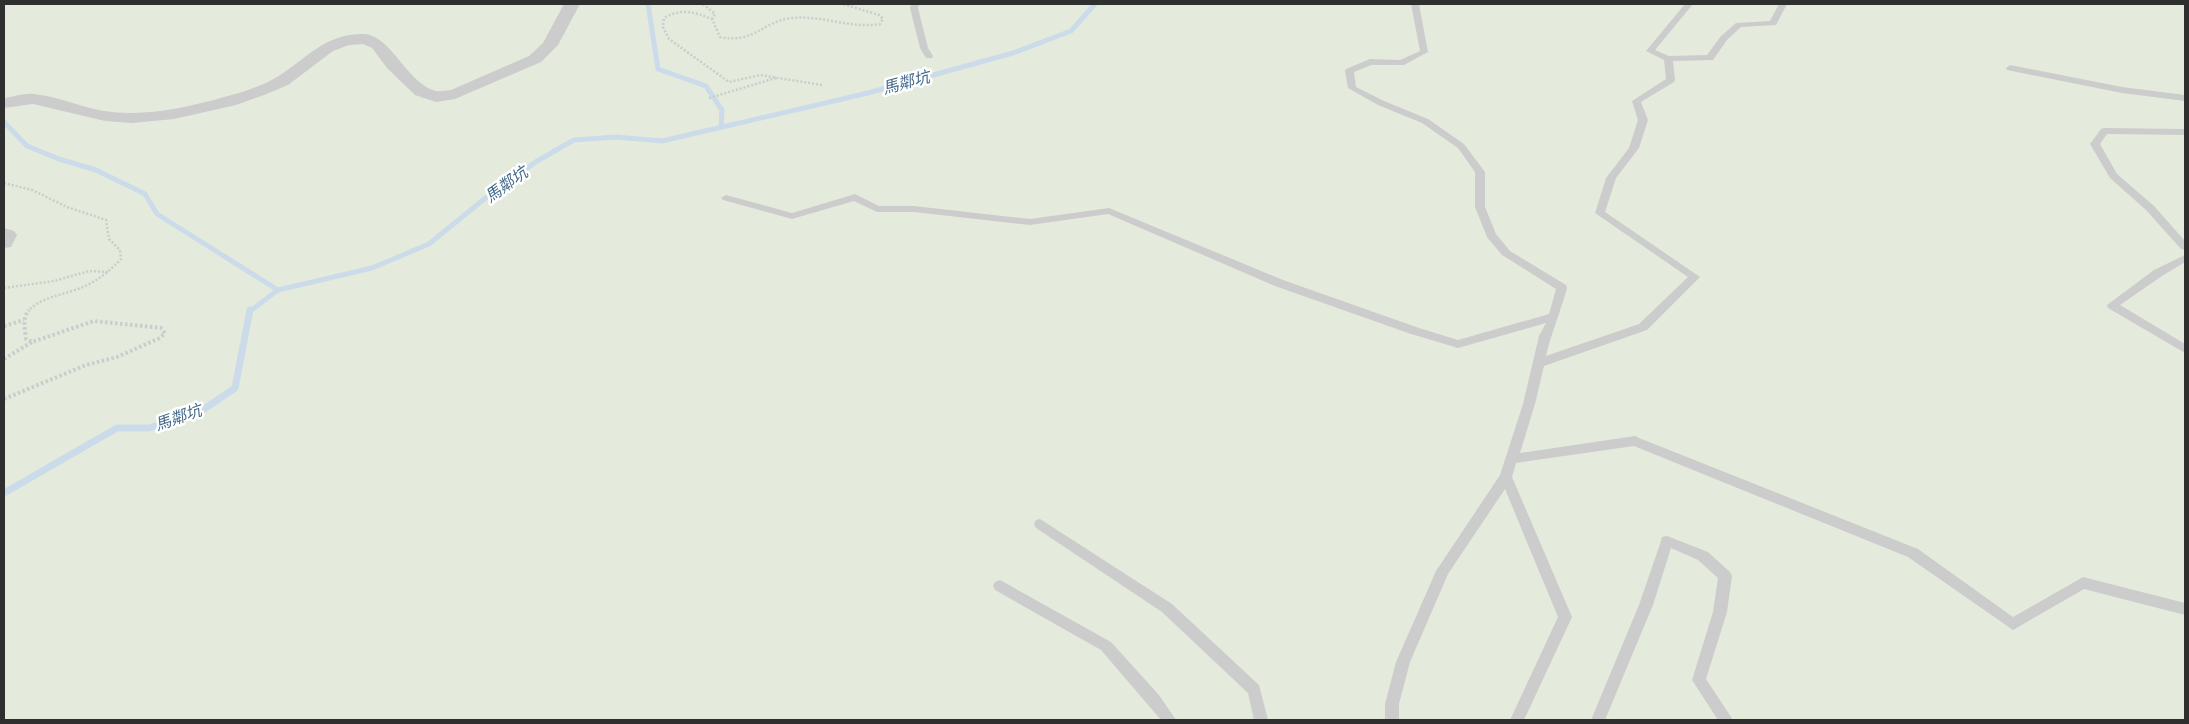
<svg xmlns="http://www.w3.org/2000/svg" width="2189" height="724" viewBox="0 0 2189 724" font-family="Inter,'Noto Sans TC',sans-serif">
<rect width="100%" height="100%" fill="#fff"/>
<path fill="#e4ebdd" d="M 4,4 L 2185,4 L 2185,720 L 4,720 Z"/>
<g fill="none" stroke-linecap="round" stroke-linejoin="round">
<path stroke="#cbdbe9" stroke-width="5" d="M 648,4 L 658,69 L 706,86 L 722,110 L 721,128
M 4,122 L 27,146 L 59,159 L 96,170 L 145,194 L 157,214 L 278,290
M 250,311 L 278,290 L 372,268 L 429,244 L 483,200 L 537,161 L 574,140 L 616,137 L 662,141 L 868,93 L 1013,53 L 1071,31 L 1095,4"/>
<path stroke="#cbdbe9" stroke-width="7" d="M 4,493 L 117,428 L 149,428 L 201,411 L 235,388 L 250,310"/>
<path stroke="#ccc" stroke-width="2.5" stroke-dasharray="2 2" stroke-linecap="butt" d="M 703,4 L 715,14 L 712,19
M 822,85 L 760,75 L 729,82 L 669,39 L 663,27 L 664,18 C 682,8 694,12 712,19 L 720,37 C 755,44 762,21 792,18 C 822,15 851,29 880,24 L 883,19 L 879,15 L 843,4
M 709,98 L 776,78
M 4,183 L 32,190 L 67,207 L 106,220 L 109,239 L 120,250 L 121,259 C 110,271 97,281 83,287 C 65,295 42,296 28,311
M 4,288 L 54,281 L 89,271 L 108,272"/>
<path stroke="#ccc" stroke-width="4" stroke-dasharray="2.5 2.5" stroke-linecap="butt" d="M 4,326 L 24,320
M 4,359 L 32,342
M 4,399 L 86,365 L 117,357 L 160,338 L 165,333 L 161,328 L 94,321 L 32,342 L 26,339 C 25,328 22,318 29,310"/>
<path fill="#ccc" fill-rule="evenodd" d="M 911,4 L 919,4 L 918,8 L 928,48 L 933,56 L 932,58 L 926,58 L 920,48 L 910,8 Z
M 1411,4 L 1419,4 L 1428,52 L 1404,65 L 1371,65 L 1354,72 L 1356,87 L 1384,101 L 1428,119 L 1464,144 L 1485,172 L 1485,207 L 1496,234 L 1510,251 L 1566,285 L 1567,288 C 1561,311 1551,333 1546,356 L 1639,324 L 1688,277 L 1595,213 L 1606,178 L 1629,148 L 1638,120 L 1632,101 L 1666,79 L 1664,60 L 1646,51 L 1685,4 L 1693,4 L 1655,50 L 1669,56 L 1707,55 L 1721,36 L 1736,23 L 1770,21 L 1779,4 L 1787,4 L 1776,25 L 1741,27 L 1727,40 L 1713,60 L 1673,61 L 1675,80 L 1674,82 L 1641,102 L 1648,120 L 1639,148 L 1616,178 L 1605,212 L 1700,277 L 1647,330 L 1544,366 L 1535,404 L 1520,453 L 1635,436 L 1639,438 L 1918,549 L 2013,617 L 2083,577 L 2185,603 L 2185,615 L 2084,589 L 2013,630 L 1908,557 L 1634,446 L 1516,463 L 1512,477 L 1572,617 L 1524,720 L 1510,720 L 1558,617 L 1505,489 L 1448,574 L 1410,662 L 1399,704 L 1399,720 L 1385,720 L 1385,704 L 1396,662 L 1436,571 L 1500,475 L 1523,404 L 1539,336 L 1546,323 L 1458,348 L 1411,334 L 1275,286 L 1108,214 L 1030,225 L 914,212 L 877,212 L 854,201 L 792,219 L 723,200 L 721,198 L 726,195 L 792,213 L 855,194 L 879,206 L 914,206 L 1030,219 L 1109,208 L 1283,280 L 1419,328 L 1458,340 L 1549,314 L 1556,289 L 1502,255 L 1487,237 L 1475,207 L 1475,172 L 1458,148 L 1422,123 L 1378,105 L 1348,88 L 1345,71 L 1346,69 L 1370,59 L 1400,60 L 1420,51 Z
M 2010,65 L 2122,87 L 2185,95 L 2185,101 L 2122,93 L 2007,70 L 2006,68 Z
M 2104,128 L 2185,129 L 2185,135 L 2107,134 L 2100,144 L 2117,174 L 2154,206 L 2185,241 L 2185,250 L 2181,249 L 2146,210 L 2110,178 L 2090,144 L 2101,129 Z
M 2185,255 L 2185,262 L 2162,276 L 2120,305 L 2185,344 L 2185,353 L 2108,308 L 2107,305 L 2154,270 Z
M 1040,519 L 1172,604 L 1259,685 L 1268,720 L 1254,720 L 1248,693 L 1162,612 L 1036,528 L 1034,524 L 1036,520 Z
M 1667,536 L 1708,552 L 1730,572 L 1732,576 L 1727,612 L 1706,679 L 1733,720 L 1718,720 L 1692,680 L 1713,612 L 1718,578 L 1698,560 L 1671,548 L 1653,605 L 1605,720 L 1591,720 L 1639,605 L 1661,541 L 1662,537 Z
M 1000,580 L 1111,642 L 1159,695 L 1176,720 L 1161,720 L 1101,650 L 995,590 L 993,586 L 995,582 Z"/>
<path fill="#ccc" fill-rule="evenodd" d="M 564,4 L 580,4 L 558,45 L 541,62 L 455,99 L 436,102 L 415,95 L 387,68 L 372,48 L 363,44 L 349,45 L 333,51 L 288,85 L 264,95 L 236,105 L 174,119 L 132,123 L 105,121 L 33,104 L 4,108 L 4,98 C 13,97 24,93 34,94 C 57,96 81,107 104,111 C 143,117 186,108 224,97 C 241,93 262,86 277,77 C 308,58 324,34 363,34 C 391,34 407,84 436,91 C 441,92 446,90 451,90 L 529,56 L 543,43 Z
M 4,228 L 14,231 L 17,235 L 11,247 L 4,248 Z"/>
</g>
<g text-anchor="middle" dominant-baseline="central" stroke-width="5" stroke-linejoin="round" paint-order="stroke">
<g font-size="16" font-style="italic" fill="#42698b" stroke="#fff">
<text transform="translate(906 82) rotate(-15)">馬鄰坑</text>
<text transform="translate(506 184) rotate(-36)">馬鄰坑</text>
<text transform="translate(178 417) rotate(-19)">馬鄰坑</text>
</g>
</g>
<rect width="2189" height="724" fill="none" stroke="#2f2f2f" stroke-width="10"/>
</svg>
